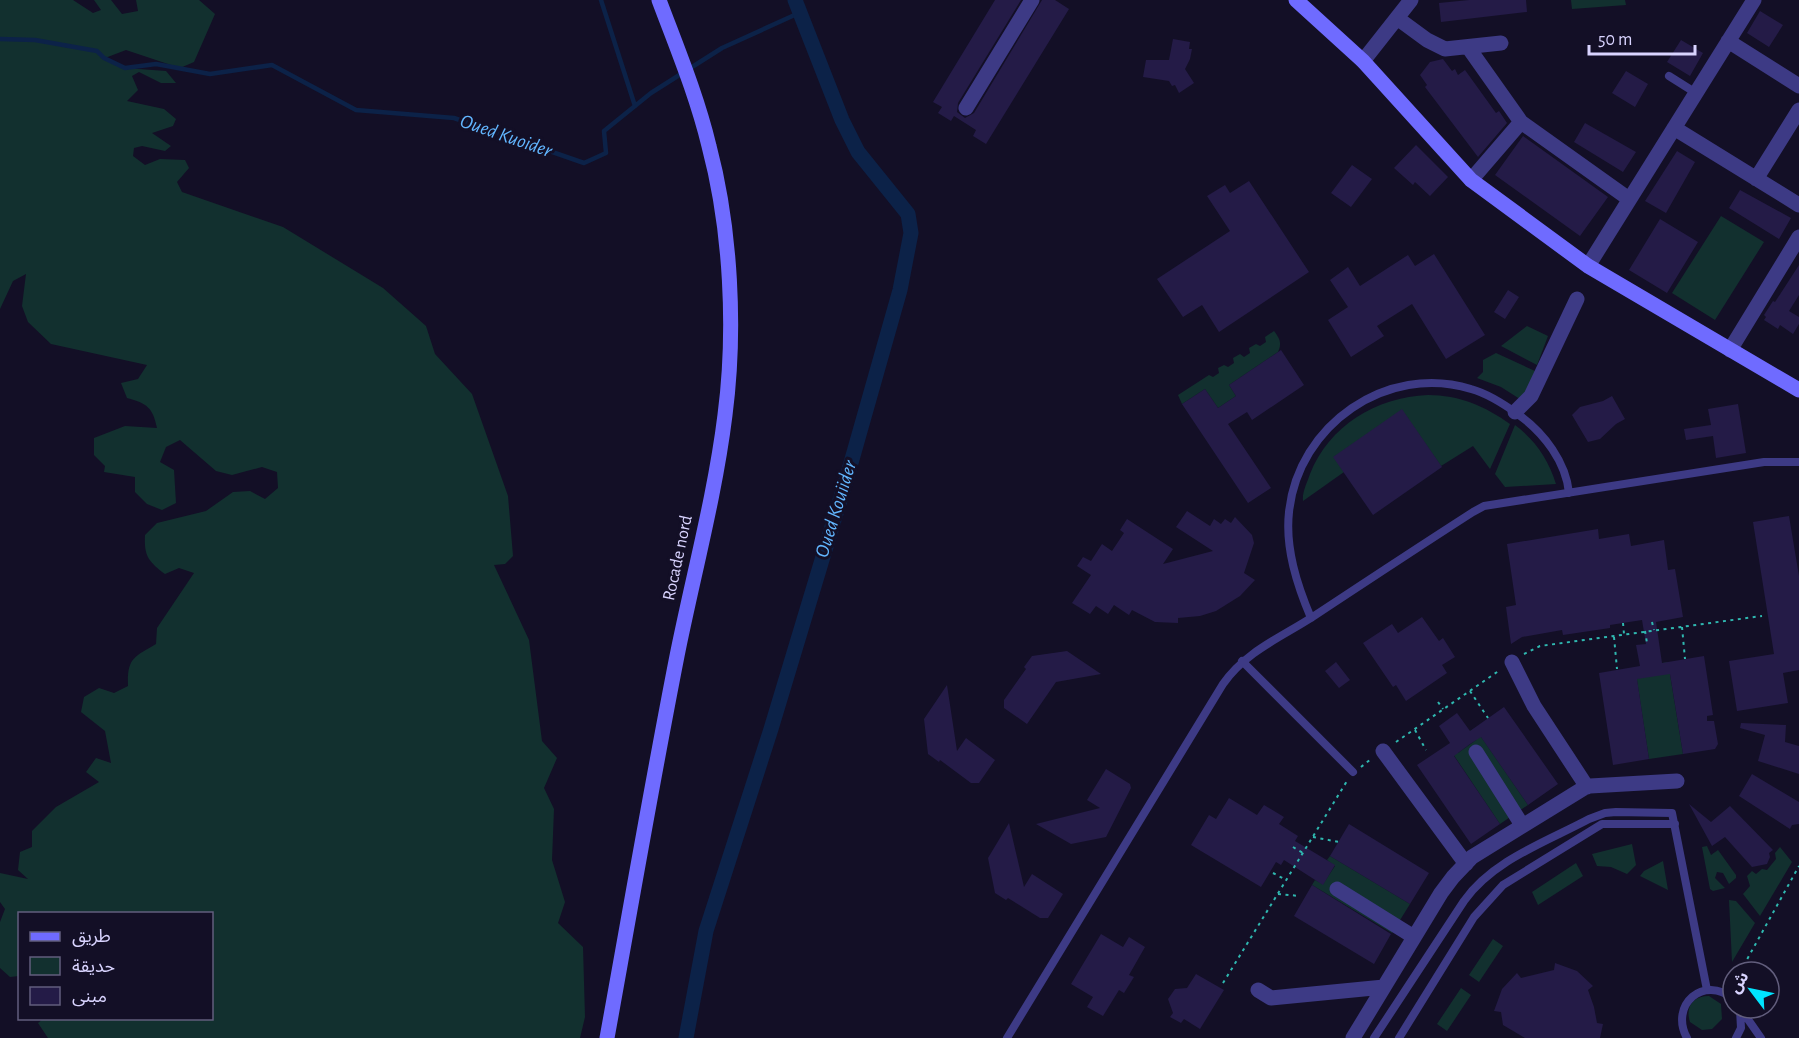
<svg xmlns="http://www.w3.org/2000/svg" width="1799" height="1038" viewBox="0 0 1799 1038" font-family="'Alegreya Sans','Noto Sans Arabic',sans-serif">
<rect width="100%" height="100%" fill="#130f26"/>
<path fill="#12302f" d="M 0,0 L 73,0 L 93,13 L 101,10 L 94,0 L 111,0 L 122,14 L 138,11 L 136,0 L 199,0 L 215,14 L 194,62 L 180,68 L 126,50 L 105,58 L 125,68 L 166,71 L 176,83 L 161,83 L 139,72 L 132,76 L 138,90 L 127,101 L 164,109 L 176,119 L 173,126 L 152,133 L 171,146 L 165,151 L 142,146 L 134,148 L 133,156 L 145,165 L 160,159 L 185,160 L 189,168 L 177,182 L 182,192 L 283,227 L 383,288 L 426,326 L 435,354 L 472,394 L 508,496 L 513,556 L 505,564 L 494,565 L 529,640 L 542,741 L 557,758 L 544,788 L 554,809 L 552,860 L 565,902 L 558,923 L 583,947 L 585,1017 L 580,1038 L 48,1038 L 38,1023 L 43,1019 L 212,1018 L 212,914 L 20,914 L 19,976 L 10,977 L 0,968 L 0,922 L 5,909 L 0,902 L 0,873 L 28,879 L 18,870 L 20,852 L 32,847 L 32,831 L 56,807 L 99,782 L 86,772 L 96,758 L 111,763 L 105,731 L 81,712 L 84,697 L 99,688 L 114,693 L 128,686 C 127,658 134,657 156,644 L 157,628 L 194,573 L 179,568 L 165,574 C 148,561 144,556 145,535 L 157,523 L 206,511 L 233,492 L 250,491 L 265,499 L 278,488 L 277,472 L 262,467 L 232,475 L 216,471 L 180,440 L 166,447 L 160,462 L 174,470 L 176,503 L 162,510 L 147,504 L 135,492 L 135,477 L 104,472 L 105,466 L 94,455 L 94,438 L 125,426 L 157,428 C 153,408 147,403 127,398 L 121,383 L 138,379 L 147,365 L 51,344 L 28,322 L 22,306 L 26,274 L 13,281 L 0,309 Z
M 1571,0 L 1625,0 L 1626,5 L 1572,9 Z
M 1721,216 L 1764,242 L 1715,320 L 1672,293 Z
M 1527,326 L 1548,336 L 1537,365 L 1501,346 Z
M 1274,331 C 1280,339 1282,343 1278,352 L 1229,385 L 1236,396 L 1218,408 L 1205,389 L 1182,404 L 1178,395 L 1209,375 L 1213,377 L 1219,373 L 1218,368 L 1224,365 L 1228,367 L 1234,363 L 1233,358 L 1240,354 L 1244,357 L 1250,353 L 1249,348 L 1256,344 L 1260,346 L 1266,342 L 1265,337 Z
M 1496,353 L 1535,371 L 1523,401 L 1501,387 L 1477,378 L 1483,372 L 1483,360 Z
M 1428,395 C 1459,395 1485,406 1510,424 L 1490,469 L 1473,446 L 1441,466 L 1402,410 L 1334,457 L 1344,472 L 1303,501 C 1302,492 1307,483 1310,474 C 1329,426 1376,397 1428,395 Z
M 1515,425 C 1536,441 1548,459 1556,484 L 1505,487 L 1495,474 Z
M 1668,662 L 1683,754 L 1649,759 L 1635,667 L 1664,674 L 1662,663 Z
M 1475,728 L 1528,805 L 1500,824 L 1447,745 L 1451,744 L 1458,753 L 1476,740 L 1470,731 Z
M 1632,844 L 1636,865 L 1627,874 L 1611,867 L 1597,866 L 1592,854 Z
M 1707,846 L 1711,855 L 1718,850 L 1736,875 L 1736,878 L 1729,884 L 1723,873 L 1717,872 L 1715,878 L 1725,888 L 1713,891 L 1710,889 L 1702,847 Z
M 1780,847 L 1792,862 L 1760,916 L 1743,894 L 1750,886 L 1747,876 L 1752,871 L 1756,874 L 1762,869 L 1767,870 L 1776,859 L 1775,853 Z
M 1330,856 L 1410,904 L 1392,933 L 1312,885 L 1315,880 L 1323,884 L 1335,866 L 1327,860 Z
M 1663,861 L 1668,890 L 1640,876 L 1644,871 Z
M 1576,863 L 1583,876 L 1538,905 L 1532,892 Z
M 1729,900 L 1736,901 L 1755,923 L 1732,962 Z
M 1493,939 L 1503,946 L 1479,982 L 1469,975 Z
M 1461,988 L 1471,995 L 1447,1031 L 1437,1024 Z
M 1709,996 L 1721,1004 L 1722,1019 L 1712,1029 L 1702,1030 L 1690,1022 C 1685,1007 1693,996 1709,996 Z"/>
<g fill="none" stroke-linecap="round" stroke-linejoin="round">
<path stroke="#0c2248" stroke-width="4.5" d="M 601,0 L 635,106
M 0,39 L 35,40 L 97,51 L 104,58 L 125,68 L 156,64 L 210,74 L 272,65 L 356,110 L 454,118 L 584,163 L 606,153 L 604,131 L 651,93 L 722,48 L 799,13"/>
<path stroke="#0c2248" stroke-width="15" d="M 686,1038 L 706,931 L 771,729 L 847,477 L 900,290 L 911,233 L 908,214 L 858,152 L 842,120 L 795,0"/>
</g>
<path fill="#241b47" d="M 995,0 L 1021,0 L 958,103 L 957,112 L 965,118 L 974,113 L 1042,0 L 1055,0 L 1069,9 L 986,144 L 973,136 L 976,130 L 954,116 L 951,121 L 938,113 L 942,107 L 933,102 Z
M 1469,0 L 1526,0 L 1527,12 L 1441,22 L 1439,3 Z
M 1760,11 L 1783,25 L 1769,47 L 1747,33 Z
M 1173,39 L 1190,42 L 1189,49 L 1192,49 L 1190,59 L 1185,69 L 1194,83 L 1179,93 L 1175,85 L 1172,86 L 1169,81 L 1143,77 L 1146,60 L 1169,60 Z
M 1681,40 L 1703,53 L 1690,76 L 1667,62 Z
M 1443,59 L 1452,71 L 1455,69 L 1458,75 L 1465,70 L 1496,113 L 1499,111 L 1507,123 L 1478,157 L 1425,87 L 1427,85 L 1420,75 L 1430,62 Z
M 1626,71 L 1648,84 L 1635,107 L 1612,93 Z
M 1585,123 L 1636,152 L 1623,172 L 1574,142 Z
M 1523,136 L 1608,197 L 1580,236 L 1495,175 Z
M 1416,145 L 1448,177 L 1430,196 L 1415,182 L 1413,185 L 1394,168 Z
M 1677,151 L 1695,162 L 1666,213 L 1645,201 Z
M 1352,165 L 1372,179 L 1351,207 L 1331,193 Z
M 1249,181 L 1309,272 L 1219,332 L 1202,305 L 1183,317 L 1157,279 L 1230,231 L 1207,196 L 1225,185 L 1230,193 Z
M 1740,190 L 1791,218 L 1779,239 L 1729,208 Z
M 1660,219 L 1698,242 L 1667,293 L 1629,270 Z
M 1434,254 L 1485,335 L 1446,359 L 1412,304 L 1377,326 L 1384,336 L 1351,357 L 1328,320 L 1348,307 L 1330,280 L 1348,267 L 1360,286 L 1408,255 L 1415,266 Z
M 1799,265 L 1799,295 L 1789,311 L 1799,317 L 1799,324 L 1793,334 L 1780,325 L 1778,329 L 1764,320 L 1766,317 L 1764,315 L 1773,301 L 1775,302 Z
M 1508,290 L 1519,297 L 1505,319 L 1494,312 Z
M 1281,350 L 1304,385 L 1252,420 L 1247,412 L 1228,424 L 1271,488 L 1248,503 L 1182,404 L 1205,389 L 1218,408 L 1236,396 L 1229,385 Z
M 1612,396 L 1625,419 L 1616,424 L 1600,439 L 1588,442 L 1572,415 L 1580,407 L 1603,401 Z
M 1738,404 L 1746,453 L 1716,458 L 1713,436 L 1686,440 L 1684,429 L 1711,425 L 1708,409 Z
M 1402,409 L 1442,467 L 1373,515 L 1333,457 Z
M 1187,511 L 1210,526 L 1214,519 L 1221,524 L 1225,519 L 1231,523 L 1235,517 L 1252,535 L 1254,543 L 1244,573 L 1255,580 L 1240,596 L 1216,611 L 1200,616 L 1178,618 L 1178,623 L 1155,622 L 1132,610 L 1129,615 L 1114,605 L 1108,614 L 1096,606 L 1090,614 L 1072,603 L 1091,575 L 1077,566 L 1083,557 L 1091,561 L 1102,544 L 1112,551 L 1124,533 L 1120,530 L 1127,519 L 1173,549 L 1163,564 L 1213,551 L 1176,527 Z
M 1789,516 L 1799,576 L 1799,670 L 1783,673 L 1788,703 L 1737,711 L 1729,661 L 1774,654 L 1753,522 Z
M 1598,529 L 1599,539 L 1629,534 L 1631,546 L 1664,540 L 1668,570 L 1675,569 L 1683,617 L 1656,622 L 1662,663 L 1704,656 L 1713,715 L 1707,716 L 1707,721 L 1714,721 L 1718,744 L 1715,749 L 1683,754 L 1670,674 L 1637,679 L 1649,759 L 1613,765 L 1599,673 L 1640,666 L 1636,645 L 1646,644 L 1642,620 L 1610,625 L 1610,628 L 1563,635 L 1562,630 L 1522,637 L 1511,644 L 1506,607 L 1516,605 L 1507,544 Z
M 1422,617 L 1439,641 L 1443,638 L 1455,657 L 1442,665 L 1447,673 L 1406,701 L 1396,685 L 1393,687 L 1363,643 L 1392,624 L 1398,633 Z
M 1067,651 L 1101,674 L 1056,682 L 1027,724 L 1004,708 L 1004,700 L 1026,669 L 1024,667 L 1032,656 Z
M 1336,662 L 1350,680 L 1339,688 L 1325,671 Z
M 947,685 L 957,751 L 966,738 L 995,760 L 979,783 L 971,783 L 940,760 L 939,762 L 928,754 L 924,719 Z
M 1504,707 L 1558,784 L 1528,805 L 1481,737 L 1470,744 L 1454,756 L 1500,824 L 1471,844 L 1417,765 L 1450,743 L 1439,726 L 1457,713 L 1470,731 Z
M 1741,723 L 1786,725 L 1785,742 L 1799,746 L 1799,774 L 1758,761 L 1765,735 L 1740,728 Z
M 1106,769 L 1130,784 L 1131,788 L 1106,837 L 1071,844 L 1036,824 L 1100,808 L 1087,800 Z
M 1752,774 L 1799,802 L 1799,824 L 1792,825 L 1790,829 L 1739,796 Z
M 1229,798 L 1257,815 L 1264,805 L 1284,817 L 1279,824 L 1298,836 L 1295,841 L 1335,865 L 1323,885 L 1284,860 L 1281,865 L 1276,862 L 1261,887 L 1191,845 L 1209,815 L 1216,819 Z
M 1689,804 L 1711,822 L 1730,806 L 1773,850 L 1769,853 L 1770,857 L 1767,864 L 1752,867 L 1725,837 L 1712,846 Z
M 1009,823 L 1024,887 L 1032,874 L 1063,894 L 1048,918 L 1040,918 L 1008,898 L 1006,900 L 995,893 L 988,858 Z
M 1349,824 L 1429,873 L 1410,904 L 1330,856 Z
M 1312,885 L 1391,934 L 1374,964 L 1294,916 Z
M 1101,934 L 1123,947 L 1129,937 L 1145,947 L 1129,975 L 1134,977 L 1124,993 L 1119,990 L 1103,1016 L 1087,1007 L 1093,997 L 1071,984 Z
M 1555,963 L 1577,971 L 1593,986 L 1588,990 L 1594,1007 L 1597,1023 L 1603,1024 L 1600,1038 L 1525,1038 L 1503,1025 L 1501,1012 L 1494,1011 L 1502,989 L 1517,973 L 1521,978 L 1554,970 Z
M 1196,974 L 1224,990 L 1200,1029 L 1184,1019 L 1181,1023 L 1170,1017 L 1173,1013 L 1168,999 L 1175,989 L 1187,988 Z"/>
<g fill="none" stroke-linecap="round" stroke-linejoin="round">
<path stroke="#2fb8b0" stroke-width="2" stroke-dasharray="3 4.5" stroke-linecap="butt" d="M 1652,622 L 1654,630
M 1623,623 L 1624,634
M 1682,627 L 1685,659
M 1645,631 L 1647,643
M 1614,637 L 1617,669
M 1524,654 L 1540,646 L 1762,616
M 1470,691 L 1488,718
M 1438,702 L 1443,709
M 1415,730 L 1426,750
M 1396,742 L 1500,670
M 1361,767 L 1371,759
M 1313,837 L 1339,842
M 1293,847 L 1303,853
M 1273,873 L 1286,880
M 1278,894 L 1300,896
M 1740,972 L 1799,866
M 1223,983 L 1347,781"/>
<path stroke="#3d3a85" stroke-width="8" d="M 1669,76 L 1696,93
M 1311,618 C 1297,585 1285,548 1289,512 C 1298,425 1387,363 1471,389 C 1489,394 1504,404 1519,415 C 1544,433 1566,462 1569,493
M 1242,661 L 1353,772
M 1740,1008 L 1761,1038
M 1007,1038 L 1223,684 C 1246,651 1282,637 1314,616 C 1367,581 1420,546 1473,512 L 1484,506 L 1764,462 L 1799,462
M 1374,1038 L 1464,901 C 1493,860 1546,842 1589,819 L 1605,813 L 1616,812 L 1672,813 L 1707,990
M 1399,1038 L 1474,917 L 1503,885 L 1602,824 L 1675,824
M 1687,1038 C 1669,1005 1704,974 1733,999
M 1736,1038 L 1741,1028 L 1740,1010"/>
<path stroke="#3d3a85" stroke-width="15" d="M 1397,18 L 1427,40 L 1445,49 L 1501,43
M 1728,41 L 1799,86
M 1468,47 L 1521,122
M 1363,61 L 1411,0
M 966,108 L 1032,0
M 1674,128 L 1799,205
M 1756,179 L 1799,110
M 1471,180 L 1521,122 L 1629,199
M 1588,266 L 1754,0
M 1730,350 L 1799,237
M 1515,412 L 1531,396 L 1577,299
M 1512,662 L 1534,706 L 1587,787
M 1383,751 L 1466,864
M 1476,752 L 1522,825
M 1337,889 L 1414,937
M 1258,990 L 1271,998 L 1384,987
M 1353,1038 L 1441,893 L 1453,877 L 1472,857 L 1584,788 L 1590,786 L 1677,781"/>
<path stroke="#6f6bff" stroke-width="15" d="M 1296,0 L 1363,61 L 1471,180 L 1588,266 L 1799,390
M 607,1038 C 630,911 652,783 677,656 C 693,576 715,496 725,415 C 736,330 731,229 709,146 C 697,96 677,48 659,0"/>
</g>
<g text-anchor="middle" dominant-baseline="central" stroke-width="6" stroke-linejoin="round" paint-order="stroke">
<g font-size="18" fill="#d9d4ff" stroke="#130f26">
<text transform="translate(678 558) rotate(-78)">Rocade nord</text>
</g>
<g font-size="20" font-style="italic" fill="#62b6ff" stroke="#130f26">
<text transform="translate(506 136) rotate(19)">Oued Kuoider</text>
<text transform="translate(836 509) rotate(-73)">Oued Kouiider</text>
</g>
</g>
<rect x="18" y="912" width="195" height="108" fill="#130f26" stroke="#625e7d" stroke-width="1.5"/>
<rect x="30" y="932" width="30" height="9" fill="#6f6bff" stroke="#625e7d" stroke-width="1.5"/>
<text x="72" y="942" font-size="18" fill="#d9d4ff">طريق</text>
<rect x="30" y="957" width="30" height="18" fill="#12302f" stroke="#625e7d" stroke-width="1.5"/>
<text x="72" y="972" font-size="18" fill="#d9d4ff">حديقة</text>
<rect x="30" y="987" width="30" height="18" fill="#241b47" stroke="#625e7d" stroke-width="1.5"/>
<text x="72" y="1002" font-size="18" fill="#d9d4ff">مبنى</text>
<g transform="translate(1751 990) rotate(302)"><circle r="28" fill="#130f26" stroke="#625e7d" stroke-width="1.5"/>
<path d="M0-4.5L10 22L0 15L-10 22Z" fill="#00e5ff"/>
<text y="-9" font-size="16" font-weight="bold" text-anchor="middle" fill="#d9d4ff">ش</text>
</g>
<path d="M1589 45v9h106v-9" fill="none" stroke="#d9d4ff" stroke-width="3"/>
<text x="1598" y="45" font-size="18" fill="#d9d4ff" stroke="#130f26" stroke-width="4.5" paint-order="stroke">50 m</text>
</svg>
